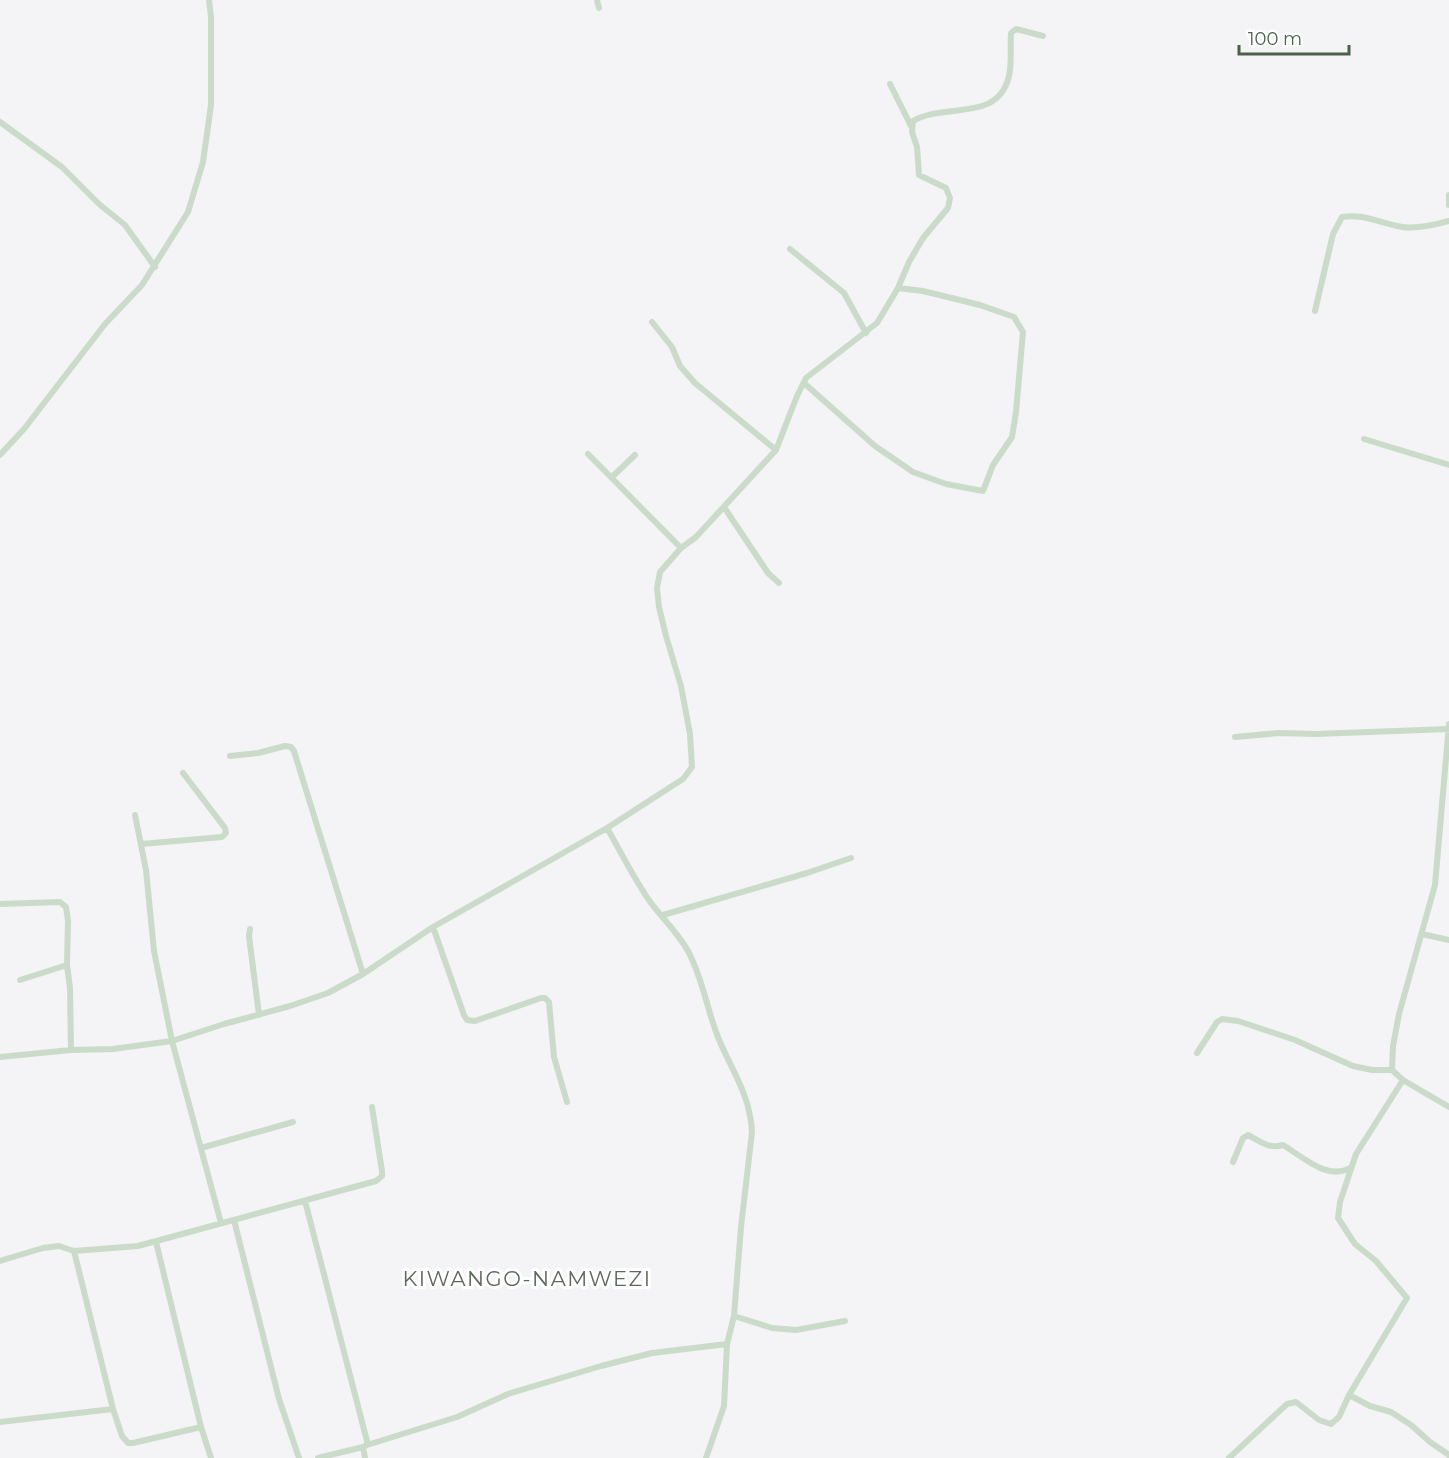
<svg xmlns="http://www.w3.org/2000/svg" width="1449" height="1458" viewBox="0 0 1449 1458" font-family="Montserrat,sans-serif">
<rect width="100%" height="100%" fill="#f4f3f5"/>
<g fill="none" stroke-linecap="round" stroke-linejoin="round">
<path stroke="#cbdbc9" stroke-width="6" d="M 597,0 L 599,8
M 890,84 L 911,126
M 0,122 L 62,167 L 99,204 L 125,225 L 155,267
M 1449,195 L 1449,205
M 790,249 L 844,293 L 866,333
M 1315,311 L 1333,234 L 1342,217 C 1363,213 1382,224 1402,227 C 1417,229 1435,225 1449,221
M 652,322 L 672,347 L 680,366 L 695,383 L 776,450
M 804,383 L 875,446 L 913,472 L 946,484 L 983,491 L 993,465 L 1012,437 L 1016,412 L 1023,332 L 1014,317 L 980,305 L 923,291 L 898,288
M 1364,439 L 1449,465
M 0,455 L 24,429 L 105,324 L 142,285 L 188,212 L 203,162 L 211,105 L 211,17 L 209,0
M 612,477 L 635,455
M 724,507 L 768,573 L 779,583
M 681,548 L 696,537 L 776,450 L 797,396 L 806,378 L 877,323 L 898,288 L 909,262 L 923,238 L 948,208 L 950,198 L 946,188 L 919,175 L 917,147 L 912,132 L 913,121 C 946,102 998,123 1009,76 C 1012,63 1010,47 1011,33 L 1016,29 L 1043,36
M 1449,724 L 1435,885 L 1399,1014 L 1393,1046 L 1392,1070 L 1403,1080 L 1449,1107
M 1235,737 L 1279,733 L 1315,734 L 1449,729
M 230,756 L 258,753 L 285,746 L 291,747 L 294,751 L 363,974
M 135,815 L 146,870 L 154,951 L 172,1041 L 221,1223
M 607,828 C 621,852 635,881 651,903 C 663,919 678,933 688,951 C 704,981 707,1012 720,1042 C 734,1074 750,1096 752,1132 L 741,1227 L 734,1316 L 727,1344 L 724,1406 L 706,1458
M 141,844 L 222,837 L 226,833 L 225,828 L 183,773
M 0,904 L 60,902 L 66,907 L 68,921 L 67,965 L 70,988 L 71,1050
M 663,915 L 807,873 L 851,858
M 433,927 L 464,1015 L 467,1020 L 475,1021 L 541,998 L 545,998 L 549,1002 L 554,1057 L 567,1102
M 250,929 L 249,936 L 259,1015
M 1422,934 L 1449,940
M 20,980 L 67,965
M 1197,1053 L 1217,1022 L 1222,1019 L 1238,1021 L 1295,1040 L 1353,1066 L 1372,1070 L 1392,1070
M 0,1057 L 71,1050 L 113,1049 L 172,1041 L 224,1024 L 290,1006 L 328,993 L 363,974 L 433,927 L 607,828 L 683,779 L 692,767 L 690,734 L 681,686 L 666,636 L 659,607 L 657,588 L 660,572 L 681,548 L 588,454
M 201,1148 L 293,1122
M 1233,1162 L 1243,1138 L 1248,1135 C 1261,1142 1269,1149 1283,1145 C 1302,1156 1327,1181 1350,1168
M 305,1201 L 367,1441 L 367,1445 L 363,1447 L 318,1458
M 234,1220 L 279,1399 L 299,1458
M 156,1242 L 201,1427 L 211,1458
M 74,1251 L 113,1409 L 122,1436 L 128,1443 L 133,1443 L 201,1427
M 0,1261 L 43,1248 L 59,1246 L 74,1251 L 138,1246 L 376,1181 L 382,1176 L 382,1171 L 372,1107
M 734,1316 L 772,1328 L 796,1330 L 845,1321
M 1349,1395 L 1370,1406 L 1391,1412 L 1411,1425 L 1430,1442 L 1449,1455
M 0,1422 L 113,1409
M 367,1445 L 457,1417 L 508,1394 L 601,1366 L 652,1353 L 727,1344
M 363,1447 L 365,1458
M 1229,1458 L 1287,1404 L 1296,1402 L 1319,1420 L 1331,1424 L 1339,1417 L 1349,1395 L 1407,1298 L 1376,1261 L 1355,1244 L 1338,1218 L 1340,1202 L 1356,1154 L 1403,1080"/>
</g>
<g text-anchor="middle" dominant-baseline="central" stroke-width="6" stroke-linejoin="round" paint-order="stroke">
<g font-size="21" letter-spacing="1.5" fill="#5f685e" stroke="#fff">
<text x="527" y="1278">KIWANGO-NAMWEZI</text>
</g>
</g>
<path d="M1239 45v9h110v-9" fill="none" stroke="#4b6249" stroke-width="3"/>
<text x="1248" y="45" font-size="18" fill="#4b6249" stroke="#ffffff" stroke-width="4.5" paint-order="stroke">100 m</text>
</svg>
